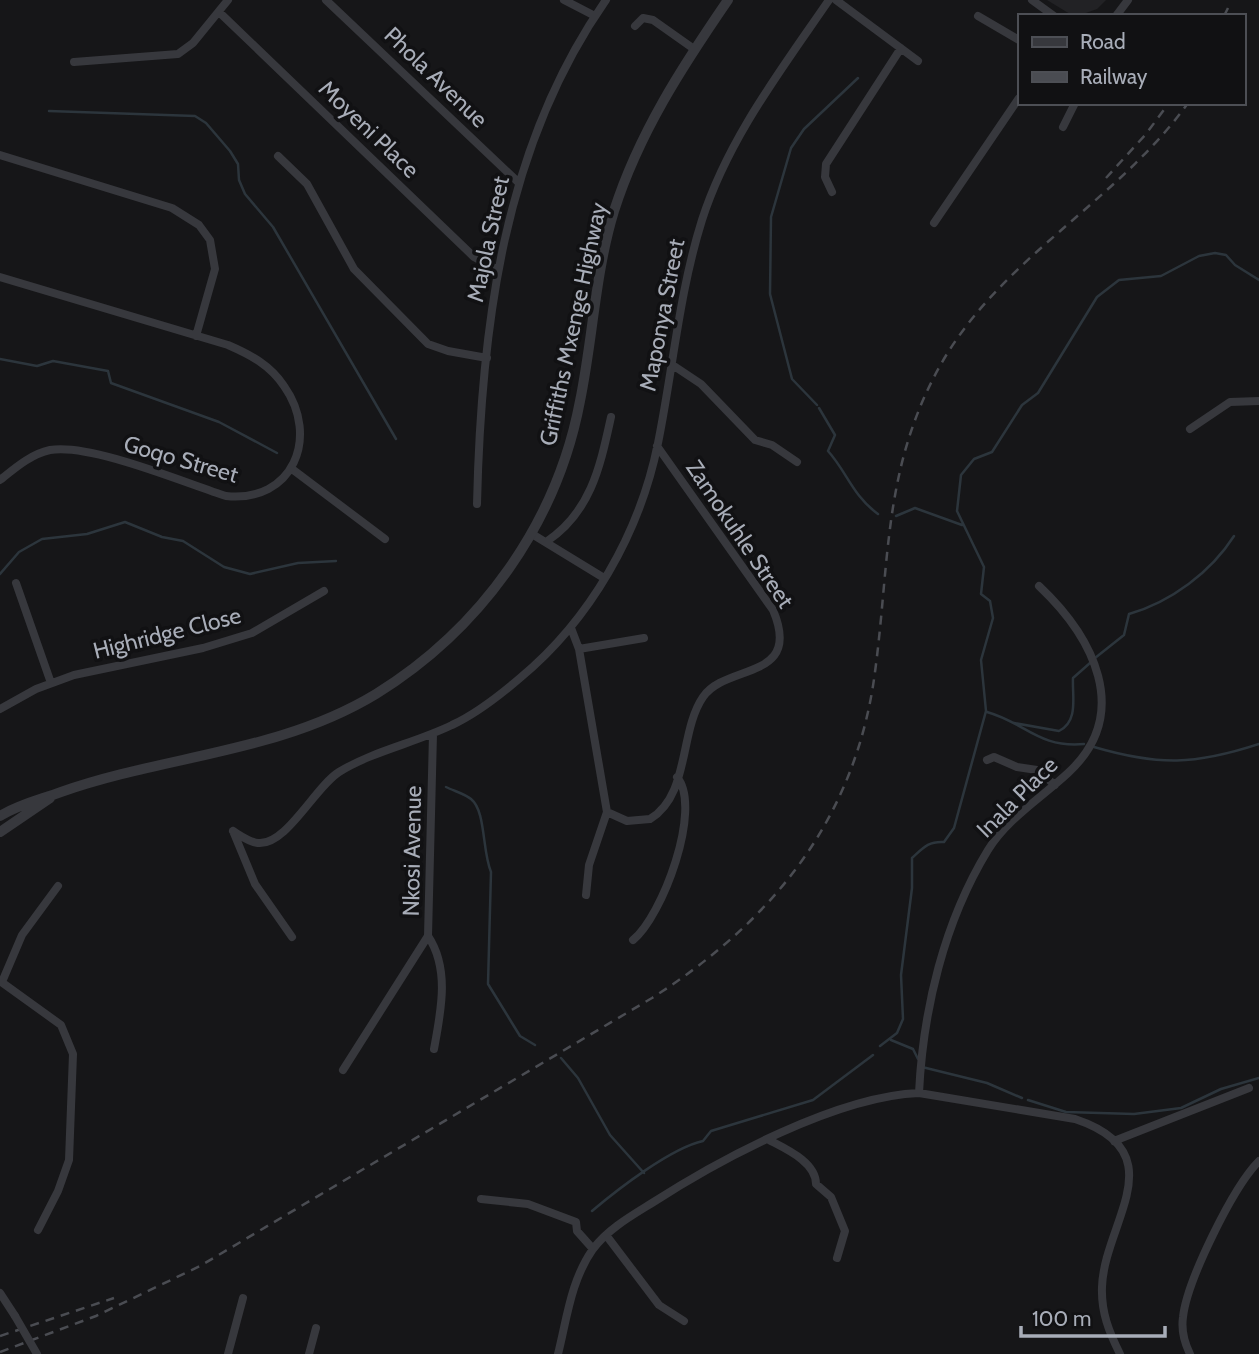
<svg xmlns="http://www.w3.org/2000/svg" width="1259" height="1354" viewBox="0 0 1259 1354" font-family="Cabin,sans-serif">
<rect width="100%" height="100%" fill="#161618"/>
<path fill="#222225" d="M 1047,0 L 1106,0 L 1097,9 L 1083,14 L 1070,14 Z"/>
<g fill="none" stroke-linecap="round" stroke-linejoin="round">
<path stroke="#2c353c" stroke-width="2.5" d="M 49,111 L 195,116 L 206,123 L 230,151 L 238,164 L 239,180 L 245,194 L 273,227 L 396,439
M 0,359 L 37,366 L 53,361 L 108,371 L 111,383 L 219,422 L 277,453
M 817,405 L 792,379 L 770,294 L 771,217 L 791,148 L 804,129 L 858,78
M 819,408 L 835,435 L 828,451 C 847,472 852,495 878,514
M 896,516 L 915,508 L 962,525
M 0,574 L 19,552 L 42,539 L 87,534 L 125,522 L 162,537 L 183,541 L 224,567 L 250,574 L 298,563 L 336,561
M 1095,658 L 1124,635 L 1129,614 C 1171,602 1211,572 1234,536
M 987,712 C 1026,723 1038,748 1084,744
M 1014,723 L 1059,731 C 1079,721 1072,696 1073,678 L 1090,663
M 1094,747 C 1159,766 1195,765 1259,744
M 446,787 C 454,791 465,794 471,799 C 486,811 482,851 491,872 L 488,984 L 520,1036 L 535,1045
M 891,1040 L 913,1049 L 918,1059
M 880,1046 L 897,1033 L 903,1019 L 901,975 L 912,888 L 912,858 C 923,848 928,841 944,842 L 954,828 L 986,711 L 981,660 L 993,618 L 990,601 L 981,594 L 984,567 L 957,511 L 961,475 L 974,459 L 992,452 L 1022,405 L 1038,393 L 1097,297 L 1119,280 L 1161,276 L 1199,256 L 1215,253 L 1226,255 L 1235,265 L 1259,280
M 561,1058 L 578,1078 L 610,1135 L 644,1173
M 922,1067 L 987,1083 L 1022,1098
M 1028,1100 L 1066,1112 L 1134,1114 L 1181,1108 L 1221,1089 L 1259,1078
M 592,1211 C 618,1189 671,1148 703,1141 L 711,1131 L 813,1100 L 873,1055"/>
<path stroke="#37383d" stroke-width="8" d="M 326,0 L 518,182
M 564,0 L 595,16
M 836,0 L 918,61
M 1032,0 L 1054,16
M 219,12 L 474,257 L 496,269
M 978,16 L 1019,40
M 1116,16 L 1128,0
M 635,26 L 643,18 L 653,20 L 694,49
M 74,62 L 178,54 L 193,43 L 228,0
M 1063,127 L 1075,103
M 0,155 L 172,208 L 199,225 L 210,240 L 215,269 L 196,336
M 278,156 L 307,184 L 354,269 L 428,344 L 448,351 L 487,358
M 832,192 L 825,177 L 826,164 L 901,48
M 934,223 L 1019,98
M 0,277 L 228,345 C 251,355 270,365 284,386 C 320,437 293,503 226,496 C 185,483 91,443 50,450 C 31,454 15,468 0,480
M 671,364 L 701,384 L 755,440 L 772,445 L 797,462
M 1190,429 L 1230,402 L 1259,401
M 292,469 L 385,539
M 477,504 C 481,329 503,147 606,0
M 532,534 L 604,578
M 546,542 C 591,512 600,467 611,417
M 16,583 L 51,683
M 571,628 L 579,649 L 607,812 L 627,821 L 650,819 C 690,795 679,732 703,697 C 726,663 803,681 773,610 L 657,446
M 579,649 L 644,638
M 0,709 L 36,689 L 74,675 L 203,648 L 252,633 L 324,591
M 987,760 L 994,757 L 1017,767 L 1037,770 L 1055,785
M 233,831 C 241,836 249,842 258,843 C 286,846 315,787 339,772 C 373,751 415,743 452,725 C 476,714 499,696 520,678 C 590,620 640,533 658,443 C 673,369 679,293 702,220 C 728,139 781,70 829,0
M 233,831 L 255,884 L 292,937
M 586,895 L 589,865 L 607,812
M 428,936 C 450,969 441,1011 434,1049
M 633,940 C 662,917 703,808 677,777
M 0,981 L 61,1025 L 73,1054 L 69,1160 L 58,1191 L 38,1230
M 2,982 L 22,935 L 58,886
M 343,1070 L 428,936 L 433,734
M 919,1093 C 923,1010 944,922 988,850 C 1007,819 1041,798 1068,773 C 1133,713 1093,637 1039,586
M 769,1140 C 786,1149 816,1162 816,1184 L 831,1197 L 845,1231 L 837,1258
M 1114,1141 L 1249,1088
M 481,1199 L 528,1204 L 576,1222 L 577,1231 L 593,1249
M 606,1235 L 659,1305 L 684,1321
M 0,1293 L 15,1316
M 228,1354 L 243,1298
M 309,1354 L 316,1328
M 558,1354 C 567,1318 571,1280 593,1249 C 608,1229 631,1216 652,1203 C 720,1159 838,1096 919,1093 L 1075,1119 C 1177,1153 1104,1222 1102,1287 C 1101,1312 1109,1332 1120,1354
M 1190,1354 C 1184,1342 1181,1331 1183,1317 C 1187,1281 1233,1187 1259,1161"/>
<path stroke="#37383d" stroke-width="10" d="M 0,816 C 20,804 39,800 61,792 C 166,755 279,753 376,694 C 481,629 557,523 580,401 C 593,338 595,273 614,211 C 639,133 682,67 728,0
M 0,832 L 50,798"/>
<path stroke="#4a4c52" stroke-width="2.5" stroke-dasharray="9 7" stroke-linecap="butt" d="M 1224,16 L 1228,8
M 1243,21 L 1245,18
M 1106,178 L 1146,134 L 1169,103
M 0,1336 L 114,1298
M 0,1352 L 96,1316 L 200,1266 L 652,998 C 773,921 856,818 875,672 C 890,560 883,467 941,364 C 1002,257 1117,202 1188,103"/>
<path stroke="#37383d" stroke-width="8" d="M 15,1316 L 37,1354"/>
</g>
<g text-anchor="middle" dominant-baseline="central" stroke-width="7" stroke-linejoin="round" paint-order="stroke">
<g font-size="23" fill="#a8adb8" stroke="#111113">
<text transform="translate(436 77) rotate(44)">Phola Avenue</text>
<text transform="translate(369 129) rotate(44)">Moyeni Place</text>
<text transform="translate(488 239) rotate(-78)">Majola Street</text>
<text transform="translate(662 315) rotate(-79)">Maponya Street</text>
<text transform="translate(573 324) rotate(-78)">Griffiths Mxenge Highway</text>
<text transform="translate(181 459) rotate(16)">Goqo Street</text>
<text transform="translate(740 534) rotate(56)">Zamokuhle Street</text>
<text transform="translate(167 633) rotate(-14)">Highridge Close</text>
<text transform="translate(1017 797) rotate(-45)">Inala Place</text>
<text transform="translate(412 851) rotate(-89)">Nkosi Avenue</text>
</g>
</g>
<rect x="1018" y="14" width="228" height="91" fill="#111113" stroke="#4d4f55" stroke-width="2"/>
<rect x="1032" y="37" width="35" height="10" fill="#37383d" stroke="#4d4f55" stroke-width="2"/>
<text x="1080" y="49" font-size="21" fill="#a8adb8">Road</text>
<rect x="1032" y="72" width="35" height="10" fill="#4a4c52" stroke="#4d4f55" stroke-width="2"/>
<text x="1080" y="84" font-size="21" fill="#a8adb8">Railway</text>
<path d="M1021 1326v10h144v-10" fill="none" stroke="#a8adb8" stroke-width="3.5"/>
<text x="1032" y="1326" font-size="21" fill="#a8adb8" stroke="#111113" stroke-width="5" paint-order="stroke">100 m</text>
</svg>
